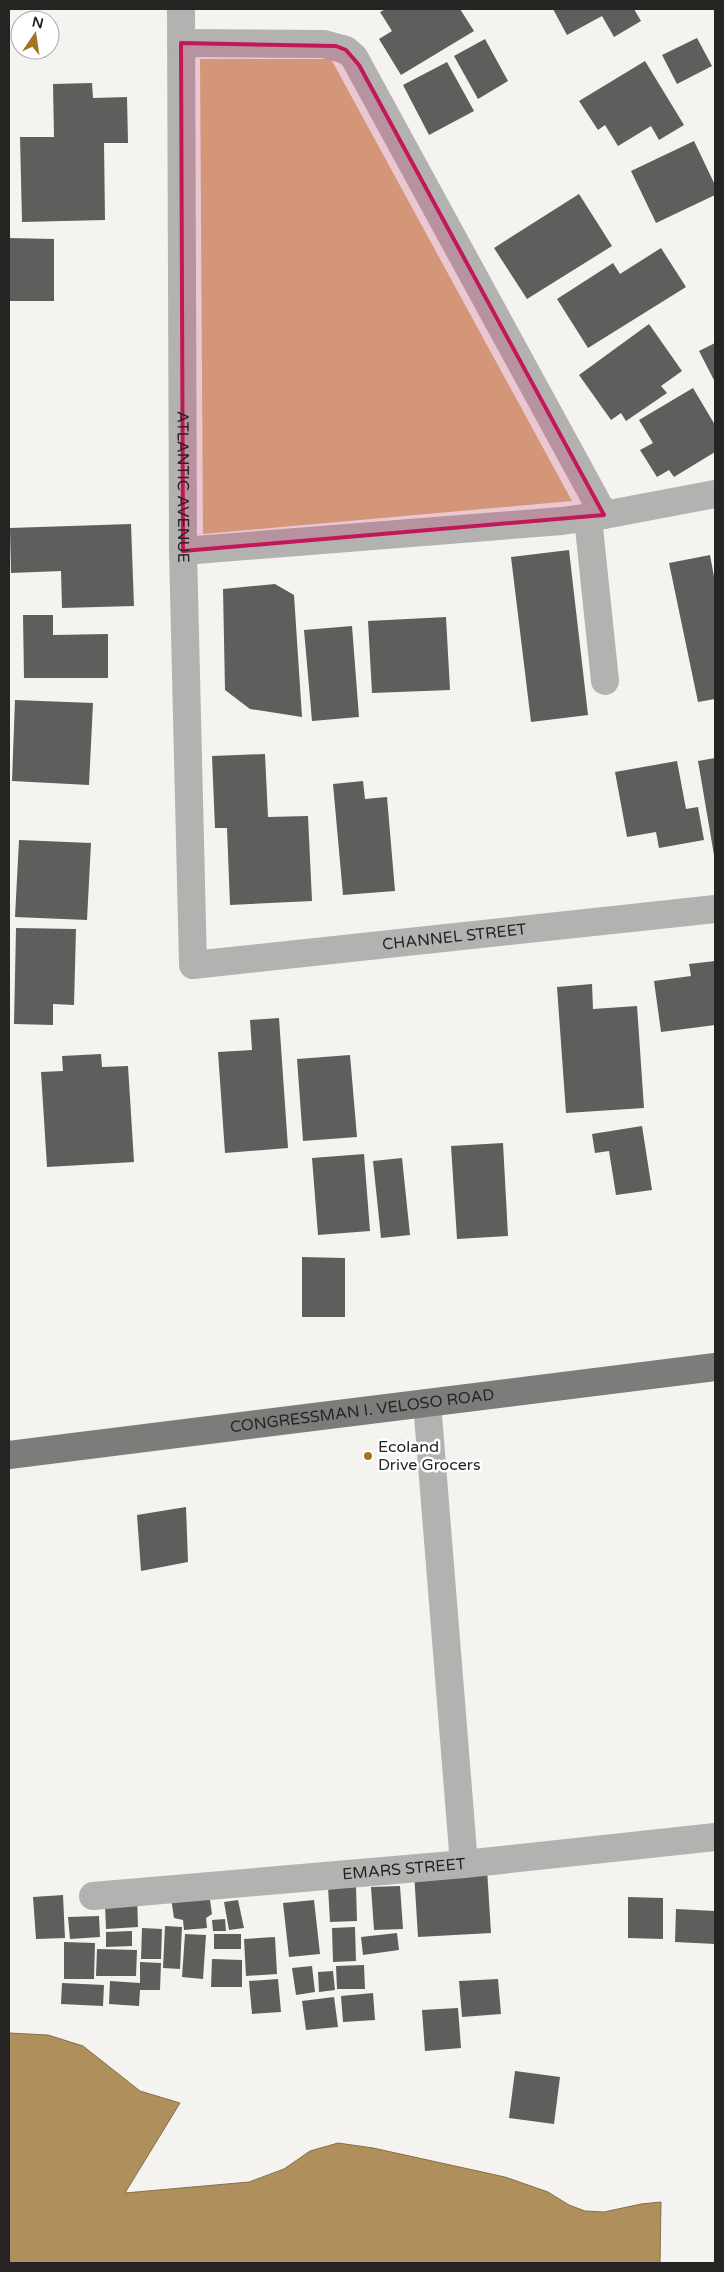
<svg xmlns="http://www.w3.org/2000/svg" width="724" height="2272" viewBox="0 0 724 2272" font-family="'Varela Round',sans-serif">
<rect width="100%" height="100%" fill="#f5f3f0"/>
<path fill="#d7b681" d="M 200,59 L 331,59 L 572,501 L 203,534 Z"/>
<path fill="#af8f5b" stroke="#866f4a" d="M 9,2033 L 48,2035 L 83,2046 L 140,2091 L 180,2103 L 125,2193 L 249,2182 L 284,2169 L 310,2151 L 338,2143 L 373,2148 L 505,2177 L 548,2192 L 569,2205 L 585,2211 L 604,2212 L 641,2204 L 661,2202 L 660,2263 L 9,2263 Z"/>
<path fill="#5f5e5c" d="M 386,9 L 460,9 L 474,31 L 401,75 L 379,39 L 392,31 L 380,12 Z
M 553,9 L 634,9 L 641,21 L 614,37 L 602,16 L 567,35 Z
M 697,38 L 712,66 L 677,84 L 662,55 Z
M 485,39 L 508,81 L 478,99 L 454,56 Z
M 645,61 L 684,125 L 659,140 L 651,126 L 618,146 L 605,125 L 598,130 L 579,101 Z
M 447,62 L 474,111 L 429,135 L 403,85 Z
M 92,83 L 93,98 L 127,97 L 128,143 L 104,143 L 105,220 L 22,222 L 20,137 L 54,137 L 53,84 Z
M 694,141 L 715,185 L 715,195 L 656,223 L 631,171 Z
M 579,194 L 612,246 L 527,299 L 494,248 Z
M 9,238 L 54,239 L 54,301 L 9,301 Z
M 661,248 L 686,287 L 588,348 L 557,299 L 613,263 L 620,274 Z
M 649,324 L 682,371 L 661,386 L 667,393 L 626,421 L 621,413 L 611,420 L 579,375 Z
M 715,343 L 715,382 L 699,351 Z
M 693,388 L 715,425 L 715,452 L 674,477 L 669,470 L 657,477 L 640,450 L 653,443 L 639,420 Z
M 131,524 L 134,606 L 62,608 L 61,571 L 11,573 L 10,528 Z
M 569,550 L 588,715 L 531,722 L 511,557 Z
M 710,555 L 715,582 L 715,699 L 698,702 L 669,563 Z
M 275,584 L 294,595 L 302,717 L 250,709 L 225,690 L 223,589 Z
M 23,615 L 53,615 L 53,635 L 108,634 L 108,678 L 24,678 Z
M 446,617 L 450,690 L 372,693 L 368,621 Z
M 352,626 L 359,717 L 312,721 L 304,630 Z
M 15,700 L 93,703 L 89,785 L 12,781 Z
M 265,754 L 268,817 L 308,816 L 312,901 L 230,905 L 227,828 L 215,828 L 212,756 Z
M 715,758 L 715,855 L 714,855 L 698,761 Z
M 677,761 L 686,809 L 698,807 L 704,840 L 659,848 L 656,832 L 627,837 L 615,772 Z
M 363,781 L 365,799 L 387,797 L 395,891 L 343,895 L 333,784 Z
M 19,840 L 91,843 L 87,920 L 15,917 Z
M 16,928 L 76,929 L 74,1005 L 53,1004 L 53,1025 L 14,1024 Z
M 715,961 L 715,1025 L 661,1032 L 654,981 L 691,976 L 689,964 Z
M 592,984 L 593,1009 L 637,1006 L 644,1108 L 566,1113 L 557,987 Z
M 279,1018 L 288,1148 L 225,1153 L 218,1052 L 252,1050 L 250,1020 Z
M 101,1054 L 102,1067 L 128,1066 L 134,1162 L 47,1167 L 41,1072 L 63,1071 L 62,1056 Z
M 350,1055 L 357,1137 L 303,1141 L 297,1059 Z
M 642,1126 L 652,1190 L 616,1195 L 609,1151 L 595,1153 L 592,1134 Z
M 503,1143 L 508,1236 L 457,1239 L 451,1146 Z
M 364,1154 L 370,1231 L 318,1235 L 312,1158 Z
M 402,1158 L 410,1235 L 381,1238 L 373,1161 Z
M 302,1257 L 345,1258 L 345,1317 L 302,1317 Z
M 186,1507 L 188,1562 L 141,1571 L 137,1515 Z
M 487,1869 L 491,1933 L 418,1937 L 414,1872 Z
M 208,1886 L 212,1914 L 206,1918 L 207,1928 L 184,1930 L 183,1920 L 174,1918 L 170,1891 Z
M 356,1886 L 357,1921 L 330,1922 L 328,1887 Z
M 400,1886 L 403,1929 L 374,1930 L 371,1887 Z
M 63,1895 L 65,1938 L 36,1939 L 33,1897 Z
M 137,1896 L 138,1927 L 106,1929 L 105,1904 Z
M 628,1897 L 663,1898 L 663,1939 L 628,1938 Z
M 238,1900 L 244,1928 L 229,1930 L 224,1902 Z
M 314,1900 L 320,1954 L 289,1957 L 283,1903 Z
M 676,1909 L 715,1911 L 715,1944 L 675,1942 Z
M 99,1916 L 100,1937 L 70,1939 L 68,1917 Z
M 225,1919 L 226,1931 L 213,1931 L 212,1920 Z
M 165,1926 L 182,1927 L 180,1969 L 163,1968 Z
M 355,1927 L 356,1961 L 333,1962 L 332,1928 Z
M 142,1928 L 162,1929 L 161,1959 L 141,1959 Z
M 132,1931 L 132,1946 L 106,1947 L 106,1932 Z
M 397,1933 L 399,1950 L 363,1955 L 361,1937 Z
M 185,1934 L 206,1935 L 203,1979 L 182,1977 Z
M 214,1934 L 241,1934 L 241,1949 L 214,1949 Z
M 275,1937 L 277,1974 L 246,1976 L 244,1939 Z
M 64,1942 L 95,1943 L 94,1979 L 64,1979 Z
M 97,1949 L 137,1950 L 136,1976 L 96,1976 Z
M 212,1959 L 242,1960 L 242,1987 L 211,1987 Z
M 140,1962 L 161,1963 L 160,1990 L 140,1990 L 139,2006 L 109,2004 L 110,1981 L 140,1983 Z
M 364,1965 L 365,1989 L 337,1989 L 336,1966 Z
M 312,1966 L 315,1992 L 296,1995 L 292,1968 Z
M 333,1971 L 335,1990 L 319,1992 L 318,1972 Z
M 278,1979 L 281,2012 L 252,2014 L 249,1981 Z
M 498,1979 L 501,2014 L 462,2017 L 459,1981 Z
M 62,1983 L 104,1985 L 103,2006 L 61,2004 Z
M 373,1993 L 375,2020 L 343,2022 L 341,1996 Z
M 334,1997 L 338,2027 L 306,2030 L 302,2001 Z
M 458,2008 L 461,2048 L 425,2051 L 422,2010 Z
M 515,2071 L 560,2077 L 554,2124 L 509,2118 Z"/>
<g fill="none" stroke-linecap="round" stroke-linejoin="round">
<g stroke="#b3b2b1" stroke-width="28">
<path id="s1" d="M 181,9 L 183,551 L 193,965 L 715,909"/>
<path d="M 181,43 L 324,44 L 346,50 L 354,57 L 604,515"/>
<path d="M 588,518 L 605,681"/>
<path d="M 183,551 L 562,521 L 604,515 L 715,494"/>
<path d="M 427,1403 L 464,1864"/>
<path id="s2" d="M 93,1896 L 464,1864 L 715,1837"/>
</g>
<path stroke="#7d7c7a" stroke-width="28" id="s3" d="M 9,1455 L 715,1367"/>
</g>
<path fill="#c2185b" fill-opacity="0.2" stroke="#c2185b" stroke-width="4" stroke-linejoin="round" d="M 181,43 L 336,46 L 346,50 L 359,65 L 604,515 L 183,551 Z"/>
<circle fill="#9f7524" stroke="#fff" stroke-width="2" cx="368" cy="1456" r="5"/>
<g text-anchor="middle" dominant-baseline="central" stroke-width="5" stroke-linejoin="round" paint-order="stroke">
<g font-size="16" fill="#252423" stroke="#fff">
<text stroke="none"><textPath href="#s1" startOffset="478">ATLANTIC AVENUE</textPath></text>
<text stroke="none"><textPath href="#s1" startOffset="1219">CHANNEL STREET</textPath></text>
<text stroke="none"><textPath href="#s3" startOffset="356">CONGRESSMAN I. VELOSO ROAD</textPath></text>
<text stroke="none"><textPath href="#s2" startOffset="312">EMARS STREET</textPath></text>
</g>
<g font-size="16" fill="#252423" stroke="#fff" text-anchor="start">
<text x="378" y="1447">Ecoland<tspan x="378" dy="18">Drive Grocers</tspan></text>
</g>
</g>
<rect width="724" height="2272" fill="none" stroke="#252423" stroke-width="20"/>
<g transform="translate(35 35) rotate(13)"><circle r="24" fill="#ffffff" stroke="#a8a7a7"/>
<path d="M0-4L9 19L0 12L-9 19Z" fill="#9f7524"/>
<text y="-8" font-size="14" font-weight="bold" text-anchor="middle" fill="#252423">N</text>
</g>
</svg>
